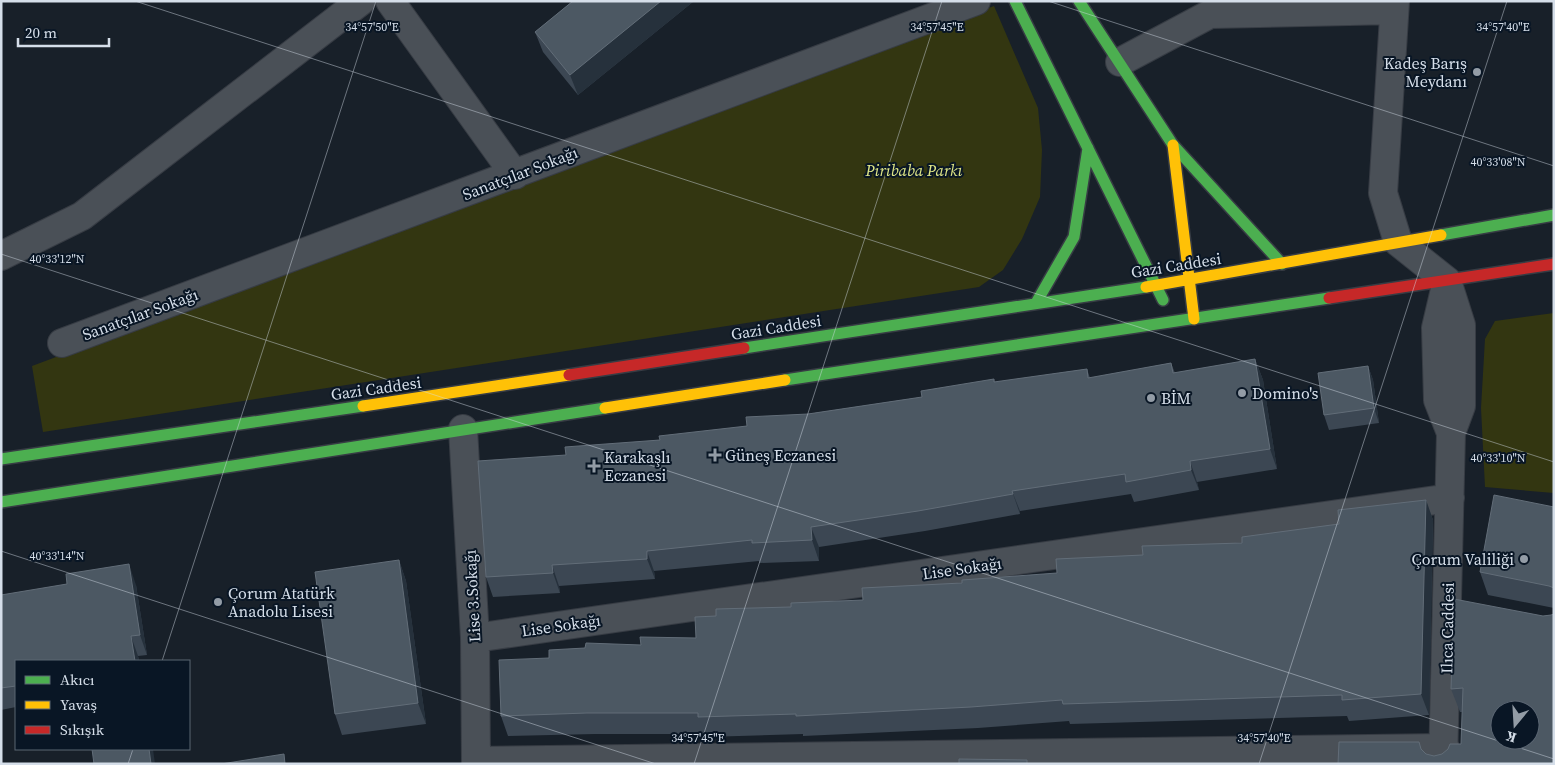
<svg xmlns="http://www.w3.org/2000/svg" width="1555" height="765" viewBox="0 0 1555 765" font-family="'Source Serif 4',serif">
<rect width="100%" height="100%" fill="#182029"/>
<path fill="#333611" d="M 994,6 L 1038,108 L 1042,150 L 1040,197 L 1022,239 L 1003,270 L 979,287 L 43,432 L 32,366 Z
M 1554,313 L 1554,493 L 1485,487 L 1481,408 L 1485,339 L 1495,321 Z"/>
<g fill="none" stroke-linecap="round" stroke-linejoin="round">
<defs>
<path id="street" d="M 390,1 L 515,175
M 1395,1 L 1383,193 L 1398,242 L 1447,281
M 1120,62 L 1210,14 L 1394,10
M 1,256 L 82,216 L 361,1
M 1447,281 L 1436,328 L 1438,400 L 1451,433
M 62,343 L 976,1
M 463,429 L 475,638 L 476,764
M 475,638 L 1450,498
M 476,761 L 1445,748
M 1443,764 L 1451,433 L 1461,406 L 1461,325 L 1447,281"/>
<path id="fast" d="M 1015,1 L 1163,300
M 1079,1 L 1173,145 L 1282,264
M 1441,235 L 1554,215
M 1036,303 L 1074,237 L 1088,148
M 744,348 L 1146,287
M 785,380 L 1329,298
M 1,459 L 363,406
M 1,502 L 605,408"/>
<path id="slow" d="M 1173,145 L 1194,319
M 1146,287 L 1441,235
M 363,406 L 569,375
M 605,408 L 785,380"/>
<path id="jam" d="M 1329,298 L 1554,264
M 569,375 L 744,348"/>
</defs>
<use href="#street" stroke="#373c44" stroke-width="30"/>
<use href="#fast" stroke="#373c44" stroke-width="14"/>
<use href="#slow" stroke="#373c44" stroke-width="14"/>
<use href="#jam" stroke="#373c44" stroke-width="14"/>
<use href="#street" stroke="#4a5057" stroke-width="28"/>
<use href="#fast" stroke="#4caf50" stroke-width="11"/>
<use href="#slow" stroke="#ffc107" stroke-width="11"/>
<use href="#jam" stroke="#c62828" stroke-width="11"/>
</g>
<path fill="#3c4753" d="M 573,1 L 694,1 L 578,95 L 543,52 L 535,32 Z
M 1255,359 L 1263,380 L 1277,469 L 1197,482 L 1199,490 L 1134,502 L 1131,494 L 1020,511 L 1020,514 L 925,531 L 819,547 L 819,561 L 760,563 L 759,561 L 654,571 L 655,579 L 559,586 L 560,593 L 493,597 L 486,577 L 566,455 L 747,426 L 808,414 L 922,397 L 994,379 L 995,382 L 1087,369 L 1090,378 L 1171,363 L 1175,373 Z
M 1368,366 L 1373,380 L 1379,423 L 1329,430 L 1324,415 Z
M 1426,500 L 1433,520 L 1429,715 L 1349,721 L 1347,716 L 1070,724 L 1069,721 L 978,728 L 803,736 L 803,734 L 705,737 L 704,734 L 595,734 L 508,736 L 501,716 L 549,658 L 585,648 L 641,645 L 696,638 L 716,616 L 863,600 L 962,583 L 1057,573 L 1143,555 L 1242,543 L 1339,524 Z
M 1554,507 L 1554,608 L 1488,595 L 1480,572 Z
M 399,560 L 406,581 L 426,724 L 342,735 L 335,714 Z
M 136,585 L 147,655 L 138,656 L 139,661 L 16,661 L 16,707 L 1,710 L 1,595 Z
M 1551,615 L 1554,764 L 1338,764 L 1422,750 L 1426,754 L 1434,756 L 1442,754 L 1461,744 L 1462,712 L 1460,712 L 1451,689 L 1543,616 Z"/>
<path fill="#26313c" d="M 661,1 L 694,1 L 578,95 L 570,75 Z
M 1255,359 L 1263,380 L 1277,469 L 1270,449 Z
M 1368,366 L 1373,380 L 1379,423 L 1374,408 Z
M 1190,461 L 1197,482 L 1199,490 L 1191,470 Z
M 1012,491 L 1020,511 L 1020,514 L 1013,494 Z
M 1426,500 L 1433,520 L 1429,715 L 1421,694 Z
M 811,527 L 819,547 L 819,561 L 812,540 Z
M 647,551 L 654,571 L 655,579 L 647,559 Z
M 399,560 L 406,581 L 426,724 L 418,703 Z
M 129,564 L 136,585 L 147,655 L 140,635 Z
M 552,565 L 559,586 L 560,593 L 553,573 Z
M 131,636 L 138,656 L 139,661 L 135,661 Z
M 149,749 L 153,749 L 155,764 L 151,764 Z"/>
<path fill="#4c5863" stroke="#626d78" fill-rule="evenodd" d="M 573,1 L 661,1 L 570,75 L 535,32 Z
M 1255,359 L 1270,449 L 1190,461 L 1191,470 L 1126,482 L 1125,474 L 1012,491 L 1013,494 L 918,511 L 811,527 L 812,540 L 752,543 L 752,540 L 647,551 L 647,559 L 552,565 L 553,573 L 486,577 L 478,461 L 566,455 L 565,447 L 660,440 L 659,436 L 747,426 L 746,417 L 808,414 L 922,397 L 921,391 L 994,379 L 994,382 L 1087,369 L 1088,378 L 1171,363 L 1173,373 Z
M 1368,366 L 1374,408 L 1324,415 L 1318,373 Z
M 1494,495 L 1554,507 L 1554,588 L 1549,586 L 1480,572 Z
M 1426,500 L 1421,694 L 1342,700 L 1342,695 L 1063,704 L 1062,700 L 971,707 L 796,716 L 796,714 L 698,717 L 698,713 L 587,713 L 501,716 L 499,660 L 549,658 L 549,650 L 585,648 L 586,643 L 641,645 L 640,637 L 696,638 L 695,617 L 716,616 L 716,609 L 791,607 L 791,603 L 863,600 L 862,588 L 962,583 L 962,580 L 1057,573 L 1056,559 L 1143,555 L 1142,546 L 1242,543 L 1242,537 L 1339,524 L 1338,510 Z
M 399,560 L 418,703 L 335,714 L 315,572 Z
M 129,564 L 140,635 L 131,636 L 135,661 L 16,661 L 16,686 L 1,688 L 1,595 L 67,584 L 66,574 Z
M 1454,599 L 1543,616 L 1551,615 L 1554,614 L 1554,764 L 1338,764 L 1339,742 L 1419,742 L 1421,749 L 1426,754 L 1434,756 L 1442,754 L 1448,749 L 1450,744 L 1461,744 L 1463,688 L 1451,689 ZM 1500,710 L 1530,710 L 1530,740 L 1500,740 Z
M 92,749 L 149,749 L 151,764 L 94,764 Z
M 284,754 L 285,764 L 221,764 Z
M 959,759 L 1027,760 L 1027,764 L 959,764 Z"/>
<path fill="none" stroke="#d5dee9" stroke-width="1" stroke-opacity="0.45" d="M 135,1 L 1554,462M 1048,1 L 1554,166M 1,254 L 1554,759M 1,551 L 656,764M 162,661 L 376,1M 128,764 L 133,749M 694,764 L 942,1M 1259,764 L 1507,1"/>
<g fill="#939ca6" stroke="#091625" stroke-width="2">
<circle cx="1477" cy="72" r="5"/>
<circle cx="1242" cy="393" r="5"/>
<circle cx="1151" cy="398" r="5"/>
<path d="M712.5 447.5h5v5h5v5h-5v5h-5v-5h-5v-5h5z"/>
<path d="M591.5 458.5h5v5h5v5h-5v5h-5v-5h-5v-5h5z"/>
<circle cx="1524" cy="559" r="5"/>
<circle cx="218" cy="602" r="5"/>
</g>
<g text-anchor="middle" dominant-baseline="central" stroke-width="4" stroke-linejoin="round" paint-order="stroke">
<g font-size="16" fill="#d5dee9" stroke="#091625" text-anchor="start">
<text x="1467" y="63" text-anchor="end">Kadeş Barış<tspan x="1467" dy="18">Meydanı</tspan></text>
<text x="1252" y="393">Domino's</text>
<text x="1161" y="398">BİM</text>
<text x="725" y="455">Güneş Eczanesi</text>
<text x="604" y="457">Karakaşlı<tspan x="604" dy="18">Eczanesi</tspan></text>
<text x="1514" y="559" text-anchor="end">Çorum Valiliği</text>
<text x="228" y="593">Çorum Atatürk<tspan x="228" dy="18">Anadolu Lisesi</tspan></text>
</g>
<g font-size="16" font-style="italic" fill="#e0e787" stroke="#091625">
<text x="914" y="170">Piribaba Parkı</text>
</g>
<g font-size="16" fill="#d5dee9" stroke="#091625">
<text transform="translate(520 173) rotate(-21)">Sanatçılar Sokağı</text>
<text transform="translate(1176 265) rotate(-9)">Gazi Caddesi</text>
<text transform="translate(140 314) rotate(-20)">Sanatçılar Sokağı</text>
<text transform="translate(776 327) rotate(-9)">Gazi Caddesi</text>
<text transform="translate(376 388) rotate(-8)">Gazi Caddesi</text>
<text transform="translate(962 568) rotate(-8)">Lise Sokağı</text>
<text transform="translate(472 596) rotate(-93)">Lise 3.Sokağı</text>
<text transform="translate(561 625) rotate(-8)">Lise Sokağı</text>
<text transform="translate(1447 628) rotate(-89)">Ilıca Caddesi</text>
</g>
</g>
<g font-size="12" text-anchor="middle" fill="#d5dee9" stroke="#091625" stroke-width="4" stroke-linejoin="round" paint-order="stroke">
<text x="372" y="31">34°57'50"E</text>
<text x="937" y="31">34°57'45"E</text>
<text x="1503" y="31">34°57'40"E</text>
<text x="1498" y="166">40°33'08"N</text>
<text x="57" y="263">40°33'12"N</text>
<text x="1498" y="462">40°33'10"N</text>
<text x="57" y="560">40°33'14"N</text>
<text x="698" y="742">34°57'45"E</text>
<text x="1264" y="742">34°57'40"E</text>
</g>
<rect width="1555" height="765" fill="none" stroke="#d5dee9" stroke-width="5"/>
<rect x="15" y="660" width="175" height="90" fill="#091625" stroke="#5b6673"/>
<rect x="25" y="676" width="25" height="8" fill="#4caf50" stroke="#5b6673"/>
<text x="60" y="685" font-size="15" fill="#d5dee9">Akıcı</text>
<rect x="25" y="701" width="25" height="8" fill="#ffc107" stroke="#5b6673"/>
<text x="60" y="710" font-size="15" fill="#d5dee9">Yavaş</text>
<rect x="25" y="726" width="25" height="8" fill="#c62828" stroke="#5b6673"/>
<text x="60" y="735" font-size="15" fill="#d5dee9">Sıkışık</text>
<g transform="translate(1515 725) rotate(198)"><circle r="24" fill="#091625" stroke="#5b6673"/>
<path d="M0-4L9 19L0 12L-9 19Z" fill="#939ca6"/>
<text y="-8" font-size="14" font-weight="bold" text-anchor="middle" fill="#d5dee9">K</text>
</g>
<path d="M18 38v8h91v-8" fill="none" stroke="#d5dee9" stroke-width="2.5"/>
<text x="25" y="38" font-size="15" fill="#d5dee9" stroke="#091625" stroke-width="4" paint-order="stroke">20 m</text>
</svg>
